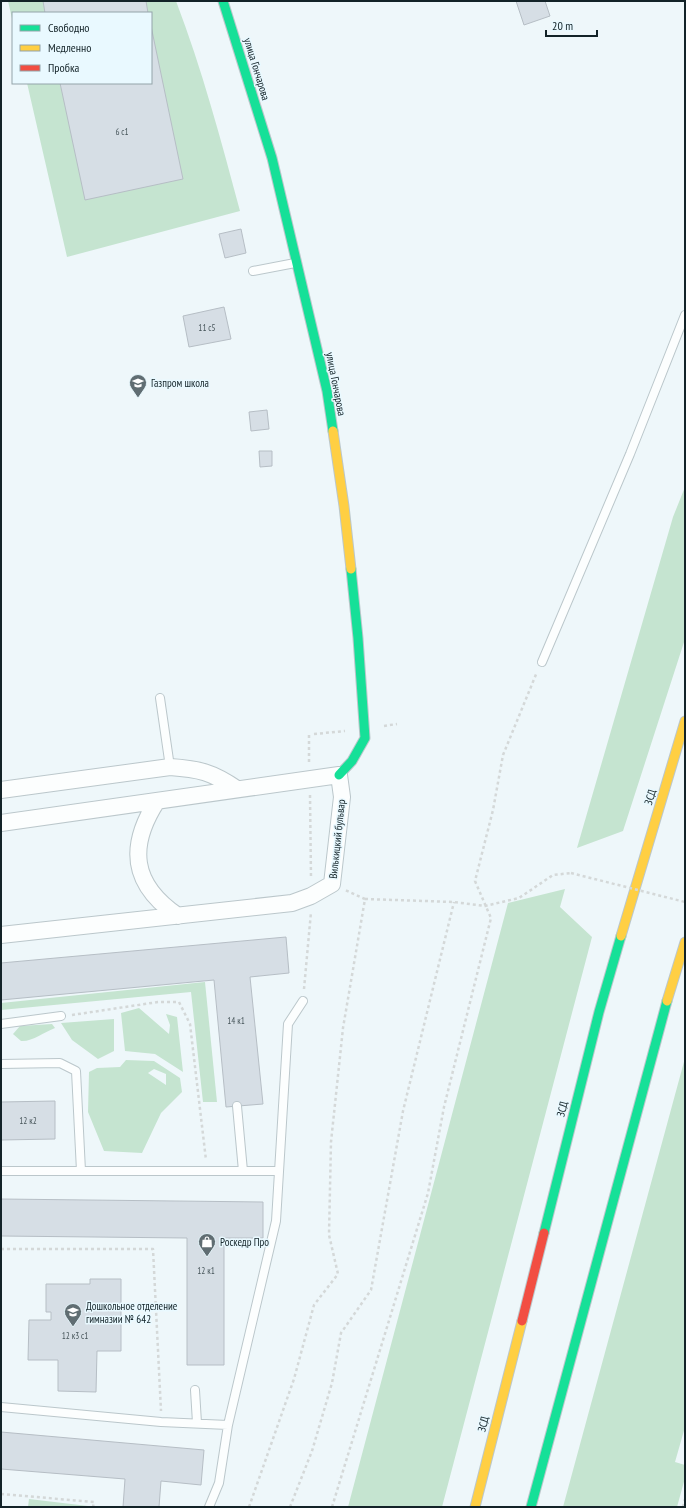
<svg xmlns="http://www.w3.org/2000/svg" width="686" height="1508" viewBox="0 0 686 1508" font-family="'PT Sans Narrow',sans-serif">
<rect width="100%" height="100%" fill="#eef7fa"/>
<path fill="#c5e4d0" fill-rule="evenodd" d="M 8,1 L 176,1 C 202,69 221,140 240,211 L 67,257 L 27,83 L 151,83 L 151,13 L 13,13 L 13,23 Z
M 685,487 L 685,639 L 623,831 L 577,848 L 673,517 Z
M 565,889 L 560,907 L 592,937 L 442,1507 L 348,1507 L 508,903 Z
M 205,982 L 217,1102 L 203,1102 L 191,992 L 1,1010 L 1,1003 Z
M 139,1008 L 169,1034 L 170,1025 L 166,1014 L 177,1017 L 183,1072 L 155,1054 L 125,1051 L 121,1013 Z
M 114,1019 L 114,1051 L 98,1059 L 72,1040 L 61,1023 Z
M 52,1024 L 55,1028 C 44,1032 32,1042 21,1041 L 13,1034 L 20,1026 Z
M 685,1058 L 685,1427 L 675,1462 L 685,1465 L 685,1478 L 677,1507 L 563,1507 Z
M 126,1060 L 154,1061 L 180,1078 L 182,1092 L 161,1113 L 142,1153 L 104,1151 L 88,1112 L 89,1072 L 97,1068 L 120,1067 ZM 154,1069 L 166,1074 L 166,1085 L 148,1073 Z
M 29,1499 L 88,1506 L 88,1507 L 28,1507 Z"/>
<path fill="#d6dee5" stroke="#b6bec5" d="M 43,1 L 146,1 L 148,13 L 45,13 Z
M 516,1 L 545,1 L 550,16 L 524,25 Z
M 151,26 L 183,179 L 85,200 L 60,83 L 151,83 Z
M 241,229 L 246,253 L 225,258 L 219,234 Z
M 224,307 L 231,339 L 189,347 L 183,316 Z
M 267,410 L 269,429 L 251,431 L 249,412 Z
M 259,451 L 272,451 L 272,466 L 260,467 Z
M 286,937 L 289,973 L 250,977 L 263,1104 L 226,1107 L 214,980 L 1,1000 L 1,963 Z
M 55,1101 L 55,1139 L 1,1140 L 1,1102 Z
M 1,1199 L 263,1202 L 263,1238 L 224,1238 L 224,1365 L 187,1365 L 187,1238 L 1,1236 Z
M 90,1279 L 121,1279 L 121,1351 L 97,1351 L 96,1392 L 58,1391 L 58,1360 L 28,1360 L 29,1320 L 51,1320 L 51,1312 L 46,1312 L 46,1284 L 90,1284 Z
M 1,1432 L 204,1450 L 201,1485 L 161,1481 L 159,1507 L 123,1507 L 125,1479 L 1,1469 Z"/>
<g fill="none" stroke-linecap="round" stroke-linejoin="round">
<defs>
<path id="lane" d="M 253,271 L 295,263
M 542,662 L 630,454 L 685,315
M 160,698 L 170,767
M 1,1024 L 61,1016
M 1,1064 L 60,1063 L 76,1071 L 81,1171
M 237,1106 L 243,1171
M 1,1171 L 279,1171
M 195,1390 L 197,1423
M 1,1407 L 161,1422 L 228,1425
M 209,1507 L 219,1483 L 228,1425 L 276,1221 L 288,1024 L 303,1001"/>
<path id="street" d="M 1,790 L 170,767 C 199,769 212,772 237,789
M 157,801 C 128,846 131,884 178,916
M 1,823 L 339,775 L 342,797 L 332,884 L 311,896 L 292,903 L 1,935"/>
<path id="fast" d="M 223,1 L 272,158 L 327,391 L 333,431
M 339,775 L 352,761 L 365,738 L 358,638 L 351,569
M 544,1233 L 599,1012 L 621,936
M 531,1507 L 667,1001"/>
<path id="slow" d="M 333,431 L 344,506 L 351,569
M 621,936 L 685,721
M 667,1001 L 685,942
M 475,1507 L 522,1321"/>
<path id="jam" d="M 522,1321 L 544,1233"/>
</defs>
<use href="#lane" stroke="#bbc7cb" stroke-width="10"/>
<use href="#street" stroke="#bbc7cb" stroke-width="18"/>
<use href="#fast" stroke="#bbc7cb" stroke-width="11"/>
<use href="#slow" stroke="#bbc7cb" stroke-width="11"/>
<use href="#jam" stroke="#bbc7cb" stroke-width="11"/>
<path stroke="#d4d8d8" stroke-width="2.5" stroke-dasharray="3 3" stroke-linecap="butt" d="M 384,726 L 397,724
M 314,734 L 345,731
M 309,735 L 309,763
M 310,795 L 311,878
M 365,899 L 454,902 L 485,906 L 519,898 L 553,875 L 571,873
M 304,989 L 311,912
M 72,1015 L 158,1002 L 179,1002 L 190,1024 L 206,1160
M 1,1249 L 153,1249 L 161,1411
M 1,1494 L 94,1502 L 93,1507
M 249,1507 L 294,1379 L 314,1305 L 338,1274 L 329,1235 L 331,1142 L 343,1028 L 365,899 L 345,890
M 290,1507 L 312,1451 L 332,1383 L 341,1333 L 371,1290 L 403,1111 L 454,902
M 332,1507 L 428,1193 L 444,1107 L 491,918 L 475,881 L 493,810 L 503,755 L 537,672
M 683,1507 L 685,1499"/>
<use href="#lane" stroke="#fcfefe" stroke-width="8"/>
<use href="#street" stroke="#fcfefe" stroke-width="16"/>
<use href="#fast" stroke="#16e098" stroke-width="9"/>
<use href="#slow" stroke="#ffcf43" stroke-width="9"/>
<use href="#jam" stroke="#f24e42" stroke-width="9"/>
<path stroke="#d4d8d8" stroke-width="2.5" stroke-dasharray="3 3" stroke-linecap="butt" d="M 571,873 L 685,902"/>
</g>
<defs>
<symbol id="school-pin" viewBox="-11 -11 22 30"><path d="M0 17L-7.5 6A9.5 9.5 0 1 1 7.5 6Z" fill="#606d72" stroke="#e9f9ff"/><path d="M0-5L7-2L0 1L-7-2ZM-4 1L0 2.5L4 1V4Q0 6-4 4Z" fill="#fff"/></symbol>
<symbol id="shop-pin" viewBox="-11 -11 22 30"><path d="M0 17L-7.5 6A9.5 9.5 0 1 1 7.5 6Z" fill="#606d72" stroke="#e9f9ff"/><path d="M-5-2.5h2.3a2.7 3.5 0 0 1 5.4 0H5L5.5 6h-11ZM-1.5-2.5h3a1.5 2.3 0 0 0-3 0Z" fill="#fff"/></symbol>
</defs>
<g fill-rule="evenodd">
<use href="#school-pin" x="128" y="373" width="20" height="27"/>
<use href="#shop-pin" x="197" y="1232" width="20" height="27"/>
<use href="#school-pin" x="63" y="1302" width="20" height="27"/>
</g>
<g text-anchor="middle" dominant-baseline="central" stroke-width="3" stroke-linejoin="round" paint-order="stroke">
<g font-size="9" fill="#465459">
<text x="122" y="131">6 с1</text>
<text x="207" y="327">11 с5</text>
<text x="236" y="1020">14 к1</text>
<text x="28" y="1120">12 к2</text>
<text x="206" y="1270">12 к1</text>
<text x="75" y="1335">12 к3 с1</text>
</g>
<g font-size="11" fill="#132328" stroke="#e9f9ff">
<text transform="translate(257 69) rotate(73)">улица Гончарова</text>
<text transform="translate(336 384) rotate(79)">улица Гончарова</text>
<text transform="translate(650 797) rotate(-73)">ЗСД</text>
<text transform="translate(337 839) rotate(-84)">Вилькицкий бульвар</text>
<text transform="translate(562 1109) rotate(-76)">ЗСД</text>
<text transform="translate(483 1424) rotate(-76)">ЗСД</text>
</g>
<g font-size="11" fill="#132328" stroke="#e9f9ff" text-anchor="start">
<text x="151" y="383">Газпром школа</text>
<text x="220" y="1242">Роскедр Про</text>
<text x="86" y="1306">Дошкольное отделение<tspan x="86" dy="13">гимназии № 642</tspan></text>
</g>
</g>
<rect width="686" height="1508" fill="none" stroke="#132328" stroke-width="4"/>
<rect x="12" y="12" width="140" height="72" fill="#e9f9ff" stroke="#93a3a9"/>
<rect x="20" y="25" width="20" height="6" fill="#16e098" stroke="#93a3a9"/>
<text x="48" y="32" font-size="12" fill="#132328">Свободно</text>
<rect x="20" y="45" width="20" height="6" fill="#ffcf43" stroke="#93a3a9"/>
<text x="48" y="52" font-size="12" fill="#132328">Медленно</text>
<rect x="20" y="65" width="20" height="6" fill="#f24e42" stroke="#93a3a9"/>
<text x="48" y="72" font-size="12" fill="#132328">Пробка</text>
<path d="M546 30v6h51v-6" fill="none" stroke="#132328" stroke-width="2"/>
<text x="552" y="30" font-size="12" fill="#132328" stroke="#e9f9ff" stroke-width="3" paint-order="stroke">20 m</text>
</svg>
